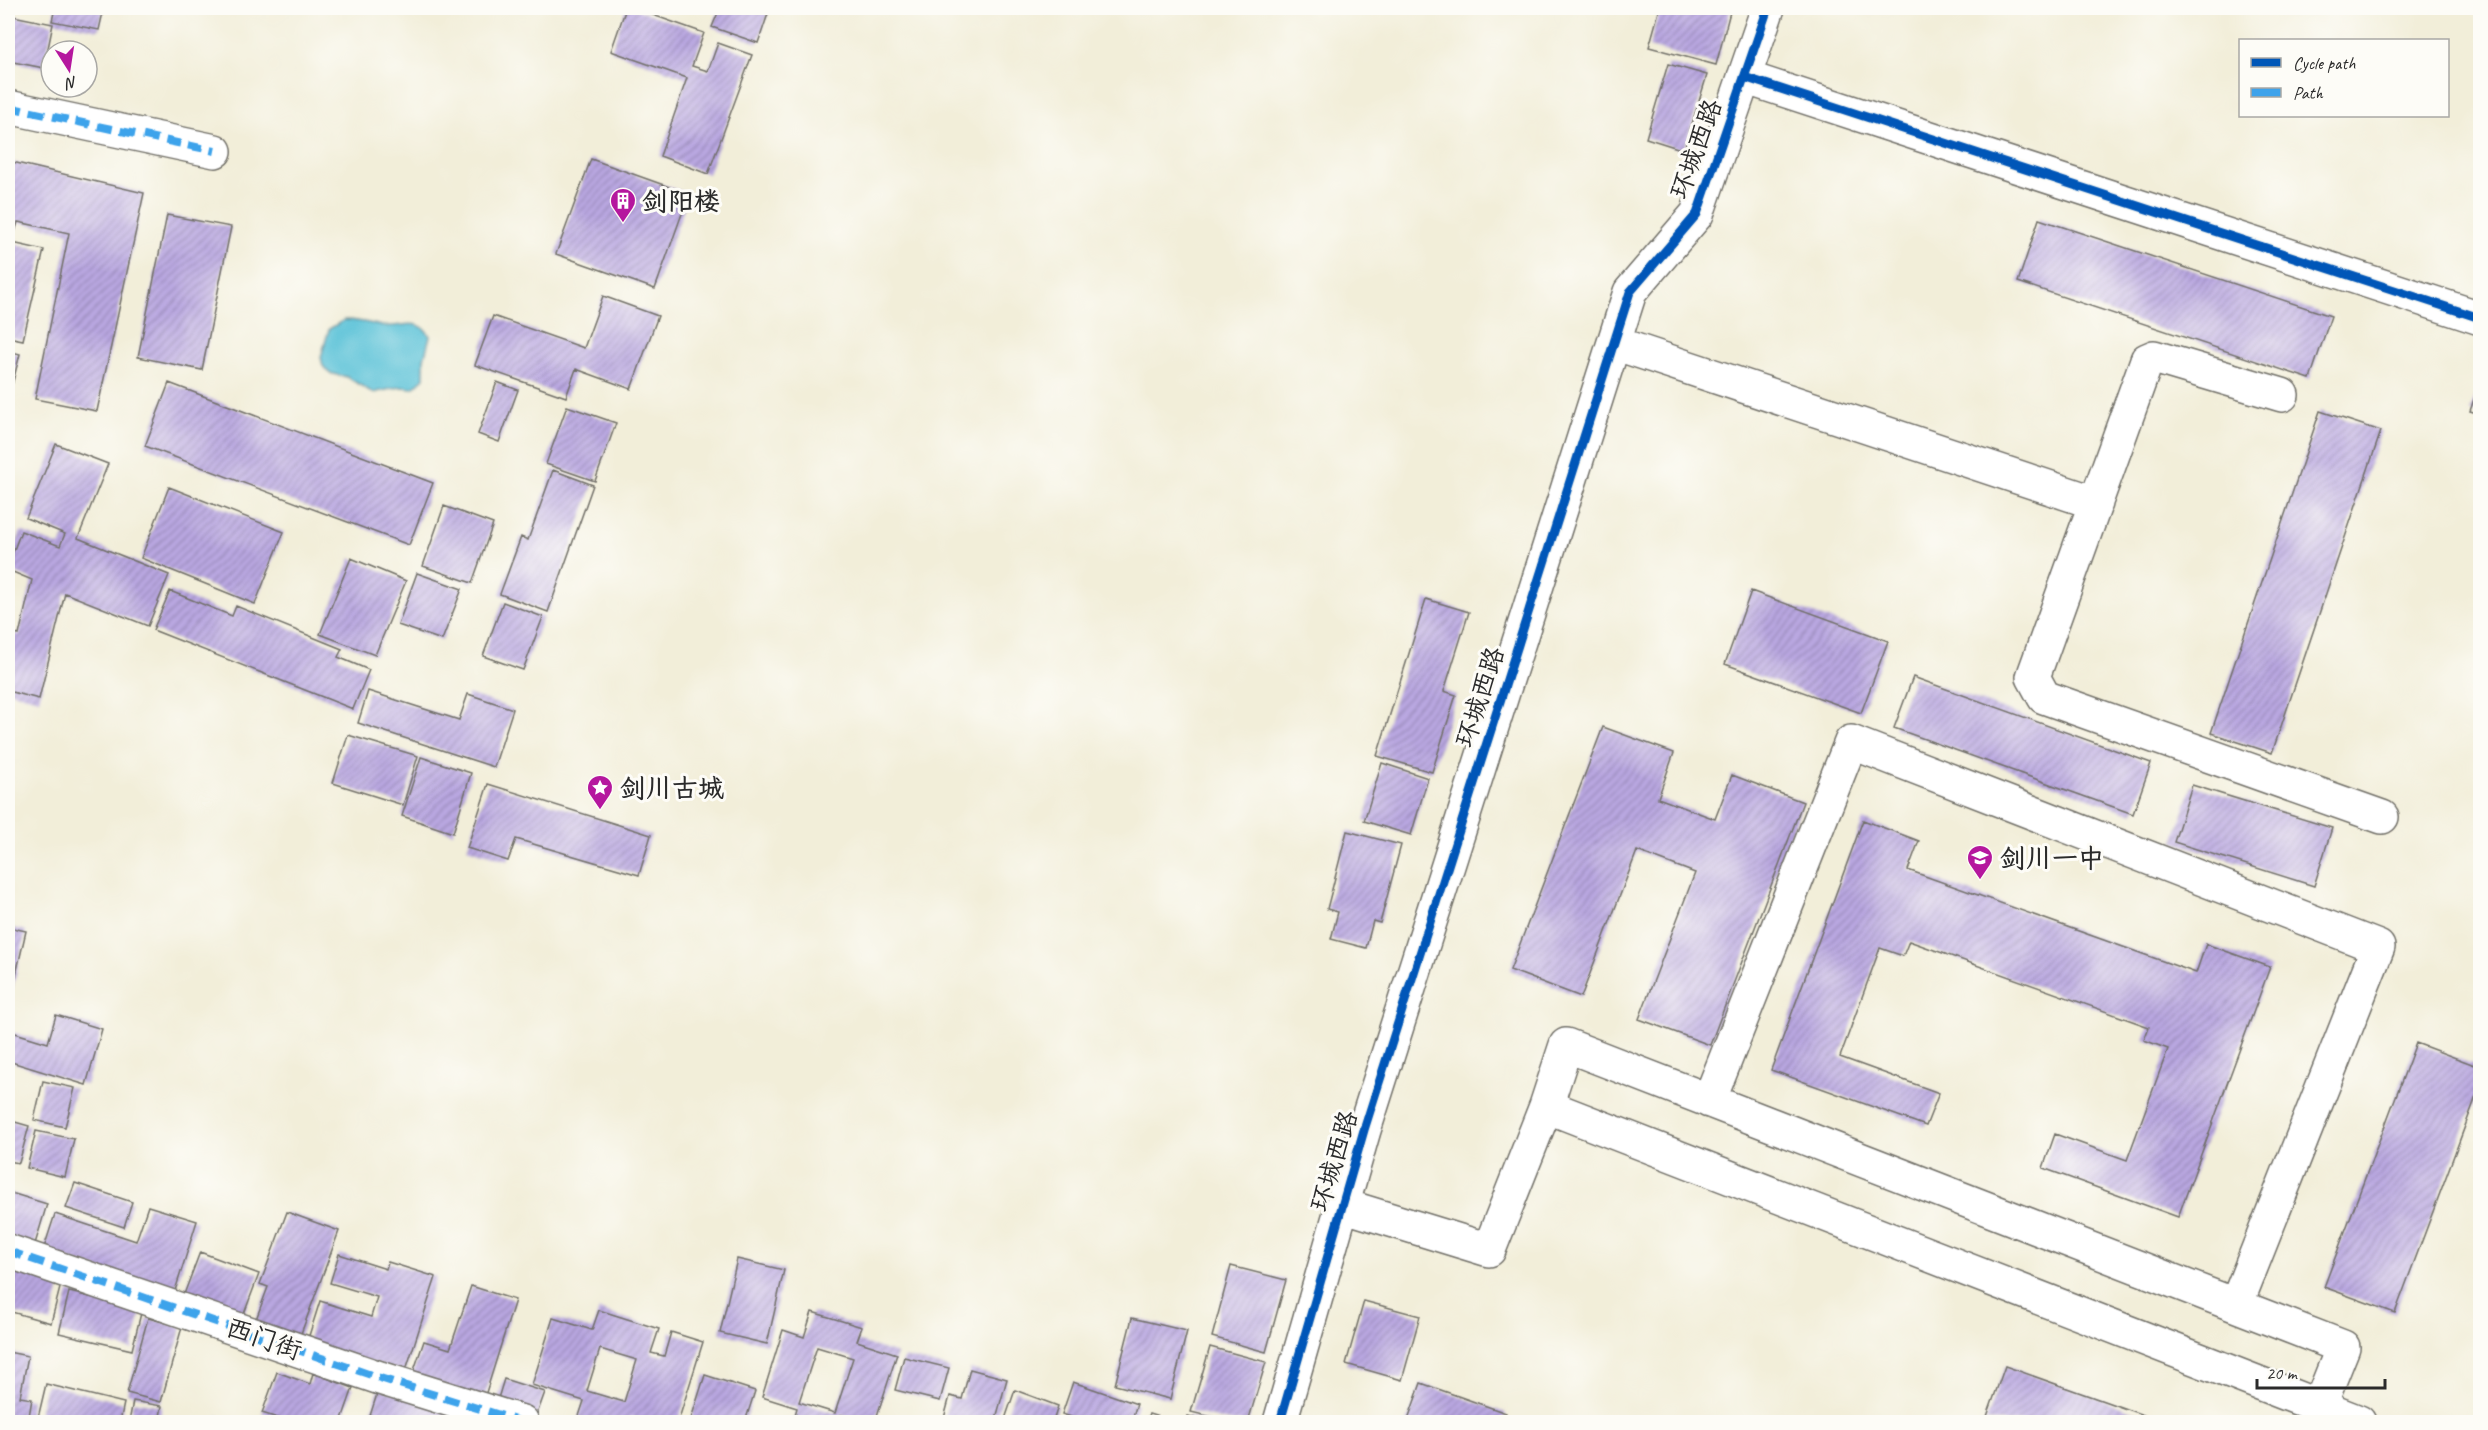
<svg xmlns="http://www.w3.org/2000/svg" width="2488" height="1430" viewBox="0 0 2488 1430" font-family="Caveat,'LXGW WenKai TC',sans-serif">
<defs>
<pattern id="building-hatch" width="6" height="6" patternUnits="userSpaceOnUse" patternTransform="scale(1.5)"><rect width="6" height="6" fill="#b9a7e1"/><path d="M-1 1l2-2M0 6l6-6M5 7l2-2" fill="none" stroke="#9788b7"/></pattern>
</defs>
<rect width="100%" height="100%" fill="#fdfcf7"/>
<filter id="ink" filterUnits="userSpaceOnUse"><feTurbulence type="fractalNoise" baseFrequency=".0167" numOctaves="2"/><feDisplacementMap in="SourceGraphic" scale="12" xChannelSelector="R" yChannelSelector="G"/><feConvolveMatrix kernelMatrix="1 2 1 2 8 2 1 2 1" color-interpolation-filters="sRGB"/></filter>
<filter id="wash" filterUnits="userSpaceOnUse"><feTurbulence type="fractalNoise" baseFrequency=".008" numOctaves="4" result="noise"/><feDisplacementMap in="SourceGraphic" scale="24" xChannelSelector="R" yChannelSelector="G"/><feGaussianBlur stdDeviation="1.35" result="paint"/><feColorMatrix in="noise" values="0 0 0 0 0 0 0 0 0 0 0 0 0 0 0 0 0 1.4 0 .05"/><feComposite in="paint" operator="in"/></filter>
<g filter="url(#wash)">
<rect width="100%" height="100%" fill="#f2eed9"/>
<path fill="#5bc2d8" stroke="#437682" stroke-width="1.5" d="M 344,320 C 358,320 369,323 382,326 C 401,329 418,315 430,336 L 424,359 L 424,378 L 413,388 L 400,387 L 373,393 L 347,377 L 329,373 L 323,366 L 321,357 L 329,329 Z"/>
<g id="blocks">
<path fill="url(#building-hatch)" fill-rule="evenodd" d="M 55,8 L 104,8 L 99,30 L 52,21 Z
M 626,8 L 633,8 L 704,33 L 692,66 L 708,71 L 718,43 L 752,55 L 708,174 L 660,156 L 687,78 L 611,51 Z
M 720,8 L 770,8 L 758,43 L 712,27 Z
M 1660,8 L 1731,8 L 1716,65 L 1649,47 Z
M 8,15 L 53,24 L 44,68 L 8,61 Z
M 1668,64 L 1707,75 L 1684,150 L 1646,138 Z
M 591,159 L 689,194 L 655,289 L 556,254 Z
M 8,161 L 144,193 L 97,411 L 35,399 L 69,233 L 18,222 L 15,232 L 8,230 Z
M 167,215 L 231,227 L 202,370 L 138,357 Z
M 2039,219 L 2331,316 L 2310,379 L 2018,282 Z
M 8,242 L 44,250 L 23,340 L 8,337 Z
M 603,296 L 658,316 L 631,389 L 576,369 L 566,397 L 475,365 L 493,316 L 584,348 Z
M 8,351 L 20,354 L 8,401 Z
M 497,382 L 518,390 L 499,442 L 478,434 Z
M 2480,382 L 2480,414 L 2470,411 Z
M 169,383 L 433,483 L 409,545 L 145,446 Z
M 567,406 L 616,423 L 595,481 L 546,464 Z
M 2320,411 L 2381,431 L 2272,753 L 2211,733 Z
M 56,444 L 108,464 L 78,538 L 169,575 L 148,626 L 65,593 L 39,699 L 8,691 L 8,632 L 19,635 L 32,580 L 8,570 L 8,566 L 21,531 L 60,546 L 65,534 L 26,518 Z
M 553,470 L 593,485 L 548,612 L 500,594 L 521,537 L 528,540 Z
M 169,487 L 284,532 L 255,604 L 141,558 Z
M 444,506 L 493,524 L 472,583 L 423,566 Z
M 351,558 L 406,581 L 375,655 L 320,634 Z
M 417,573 L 462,589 L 442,640 L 398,625 Z
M 170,591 L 232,616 L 236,606 L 342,649 L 338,657 L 369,670 L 353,709 L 153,630 Z
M 1751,591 L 1888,641 L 1861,713 L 1725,664 Z
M 1426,599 L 1469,612 L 1444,691 L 1456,695 L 1432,772 L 1377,756 Z
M 503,602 L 543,617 L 523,670 L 483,656 Z
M 1913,677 L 2151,763 L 2133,814 L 1894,728 Z
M 368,691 L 459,720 L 468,694 L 513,709 L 494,767 L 358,723 Z
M 1603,727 L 1674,753 L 1658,798 L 1715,819 L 1732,775 L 1803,802 L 1710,1045 L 1639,1019 L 1695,873 L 1637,851 L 1581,997 L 1510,970 Z
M 348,735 L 418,756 L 403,805 L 333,783 Z
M 421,757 L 471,773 L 453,833 L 402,816 Z
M 1382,763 L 1428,778 L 1411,835 L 1364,821 Z
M 488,784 L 651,835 L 639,875 L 516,839 L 508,861 L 467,848 Z
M 2192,785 L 2332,828 L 2314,886 L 2174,842 Z
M 1863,820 L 1919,841 L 1908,870 L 2196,973 L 2206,944 L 2270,967 L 2178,1217 L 2043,1168 L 2055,1134 L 2127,1160 L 2168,1049 L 2144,1040 L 2149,1027 L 1909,941 L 1903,956 L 1880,948 L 1840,1057 L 1939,1093 L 1926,1126 L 1771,1070 Z
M 1347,831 L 1401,845 L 1380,923 L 1373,921 L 1366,948 L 1331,939 L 1338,912 L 1327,909 Z
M 8,927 L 26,931 L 8,1009 Z
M 56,1015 L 102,1029 L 86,1085 L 8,1061 L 8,1047 L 12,1032 L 48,1043 Z
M 2416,1043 L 2480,1067 L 2480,1086 L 2395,1313 L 2324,1287 Z
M 43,1081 L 75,1088 L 65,1127 L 34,1120 Z
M 8,1120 L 29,1126 L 19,1163 L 8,1161 Z
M 36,1131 L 74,1139 L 65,1177 L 27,1168 Z
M 75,1183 L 132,1202 L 124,1227 L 66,1208 Z
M 8,1192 L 47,1204 L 35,1244 L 8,1236 Z
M 148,1206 L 197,1221 L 174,1294 L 43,1251 L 55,1214 L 136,1241 Z
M 287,1212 L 339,1231 L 299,1339 L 255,1322 L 268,1287 L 260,1284 Z
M 200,1252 L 259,1274 L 242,1319 L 183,1297 Z
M 339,1254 L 386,1269 L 388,1262 L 436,1277 L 405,1373 L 307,1342 L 320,1301 L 371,1317 L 377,1297 L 330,1283 Z
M 737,1259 L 784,1270 L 767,1344 L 720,1333 Z
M 1231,1266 L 1286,1280 L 1266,1352 L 1212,1337 Z
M 8,1269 L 61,1284 L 51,1323 L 8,1311 Z
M 471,1286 L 515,1300 L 484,1399 L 412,1376 L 424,1341 L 450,1349 Z
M 69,1292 L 142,1309 L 132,1350 L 59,1333 Z
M 1364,1301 L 1420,1316 L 1402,1380 L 1346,1364 Z
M 599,1310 L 659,1329 L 651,1353 L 664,1356 L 671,1332 L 703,1342 L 678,1422 L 640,1422 L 641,1420 L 632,1417 L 630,1422 L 577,1422 L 584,1401 L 532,1385 L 553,1318 L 592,1330 ZM 600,1349 L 637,1360 L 624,1402 L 587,1391 Z
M 812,1312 L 862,1327 L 857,1341 L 897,1354 L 875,1422 L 864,1422 L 841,1415 L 838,1422 L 793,1422 L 797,1408 L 762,1397 L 783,1330 L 804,1337 ZM 817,1347 L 853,1358 L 835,1413 L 799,1402 Z
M 148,1318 L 182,1327 L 161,1402 L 127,1393 Z
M 1132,1318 L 1187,1331 L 1170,1399 L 1115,1385 Z
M 1210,1347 L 1266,1362 L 1248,1422 L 1232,1422 L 1191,1412 Z
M 8,1352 L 28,1356 L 20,1397 L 32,1399 L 28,1422 L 8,1422 Z
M 904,1357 L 949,1368 L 940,1401 L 895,1390 Z
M 2005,1366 L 2163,1422 L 1985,1422 Z
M 970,1369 L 1007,1379 L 995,1422 L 943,1422 L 950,1396 L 962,1399 Z
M 277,1372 L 310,1384 L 313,1373 L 353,1388 L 341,1422 L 290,1422 L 262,1413 Z
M 705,1375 L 755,1391 L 745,1422 L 690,1422 Z
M 504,1379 L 545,1392 L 536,1417 L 496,1405 Z
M 1073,1382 L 1137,1404 L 1131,1422 L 1087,1422 L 1062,1414 Z
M 1421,1383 L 1506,1413 L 1503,1422 L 1407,1422 Z
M 46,1384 L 124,1403 L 120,1422 L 37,1422 Z
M 379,1388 L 481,1422 L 368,1422 Z
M 1015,1390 L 1058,1406 L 1053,1422 L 1004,1422 Z
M 133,1401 L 162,1406 L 159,1422 L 129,1422 Z
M 1149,1414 L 1175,1422 L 1146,1422 Z
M 217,1416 L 246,1421 L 246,1422 L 216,1422 Z
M 1188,1416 L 1210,1422 L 1186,1422 Z"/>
</g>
</g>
<g filter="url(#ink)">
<use href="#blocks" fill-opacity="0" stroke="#716f68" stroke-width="1.5"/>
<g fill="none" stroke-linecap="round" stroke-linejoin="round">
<defs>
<path id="minor" d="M 1744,77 L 2480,318
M 8,107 L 215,151
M 1614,343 L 2096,503
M 2282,395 L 2154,357 L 2147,360 L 2033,677 L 2044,697 L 2382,817
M 1709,1101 L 1851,742 L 2378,947 L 2236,1305
M 1546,1106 L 1566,1045 L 2343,1347 L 2319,1407
M 1342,1205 L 1489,1250 L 1546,1106 L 2359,1422
M 8,1251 L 380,1378 L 522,1422
M 1280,1422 L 1364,1130 L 1630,292 L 1697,214 L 1768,8"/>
</defs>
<use href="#minor" stroke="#716f68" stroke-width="36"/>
<use href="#minor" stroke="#fff" stroke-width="33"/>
<path stroke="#3ea3eb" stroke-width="8" stroke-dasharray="15 8" stroke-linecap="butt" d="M 8,107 L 215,151
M 8,1251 L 380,1378 L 522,1422"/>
<defs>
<path id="cycleway" d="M 1744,77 L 2480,318
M 1280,1422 L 1364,1130 L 1630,292 L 1697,214 L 1768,8"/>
</defs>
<use href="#cycleway" stroke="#fdfcf7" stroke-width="13"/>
<use href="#cycleway" stroke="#0057b8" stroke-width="9"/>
</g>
</g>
<defs>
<symbol id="building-pin" viewBox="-11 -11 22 30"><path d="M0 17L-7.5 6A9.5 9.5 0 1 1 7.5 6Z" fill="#b5179e" stroke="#fdfcf7"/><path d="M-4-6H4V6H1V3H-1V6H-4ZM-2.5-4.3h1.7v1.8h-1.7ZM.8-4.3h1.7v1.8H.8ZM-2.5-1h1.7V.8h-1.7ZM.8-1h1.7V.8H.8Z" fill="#fff"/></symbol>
<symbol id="sight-pin" viewBox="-11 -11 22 30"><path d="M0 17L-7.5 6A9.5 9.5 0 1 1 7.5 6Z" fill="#b5179e" stroke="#fdfcf7"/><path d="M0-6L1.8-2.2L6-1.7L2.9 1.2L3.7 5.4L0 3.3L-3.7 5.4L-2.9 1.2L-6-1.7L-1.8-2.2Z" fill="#fff"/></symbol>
<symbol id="school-pin" viewBox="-11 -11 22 30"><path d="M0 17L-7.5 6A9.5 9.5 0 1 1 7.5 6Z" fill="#b5179e" stroke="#fdfcf7"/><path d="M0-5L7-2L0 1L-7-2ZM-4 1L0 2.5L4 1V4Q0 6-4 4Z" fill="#fff"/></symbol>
</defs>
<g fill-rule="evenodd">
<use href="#building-pin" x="608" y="186" width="30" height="40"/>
<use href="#sight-pin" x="585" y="773" width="30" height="40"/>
<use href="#school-pin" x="1965" y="843" width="30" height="40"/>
</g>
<g text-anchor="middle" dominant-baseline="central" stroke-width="6" stroke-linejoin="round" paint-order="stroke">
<g font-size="26" fill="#2b2b2b" stroke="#fdfcf7">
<text transform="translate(1696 149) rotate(-70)">环城西路</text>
<text transform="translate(1480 697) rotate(-72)">环城西路</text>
<text transform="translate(1334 1161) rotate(-73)">环城西路</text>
<text transform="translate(264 1339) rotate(19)">西门街</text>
</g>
<g font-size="26" font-weight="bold" fill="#2b2b2b" stroke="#fdfcf7" text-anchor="start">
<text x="642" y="201">剑阳楼</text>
<text x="620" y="788">剑川古城</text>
<text x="2000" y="858">剑川一中</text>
</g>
</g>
<rect width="2488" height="1430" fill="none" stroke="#fdfcf7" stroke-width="30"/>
<rect x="2239" y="39" width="210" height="78" fill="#fdfcf7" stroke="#a9a8a5" stroke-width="1.5"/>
<rect x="2251" y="58" width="30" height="9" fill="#0057b8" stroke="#a9a8a5" stroke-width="1.5"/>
<text x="2293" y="69" font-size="18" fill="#2b2b2b">Cycle path</text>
<rect x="2251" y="88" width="30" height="9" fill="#3ea3eb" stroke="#a9a8a5" stroke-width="1.5"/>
<text x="2293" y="99" font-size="18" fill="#2b2b2b">Path</text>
<g transform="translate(69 69) rotate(168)"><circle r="28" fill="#fdfcf7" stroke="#a9a8a5" stroke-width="1.5"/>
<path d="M0-4.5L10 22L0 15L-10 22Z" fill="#b5179e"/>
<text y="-9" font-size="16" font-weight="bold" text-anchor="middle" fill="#2b2b2b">N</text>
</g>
<path d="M2257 1379v9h128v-9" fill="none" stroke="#2b2b2b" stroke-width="3"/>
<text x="2266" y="1379" font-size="18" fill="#2b2b2b" stroke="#fdfcf7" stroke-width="4.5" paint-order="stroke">20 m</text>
</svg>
